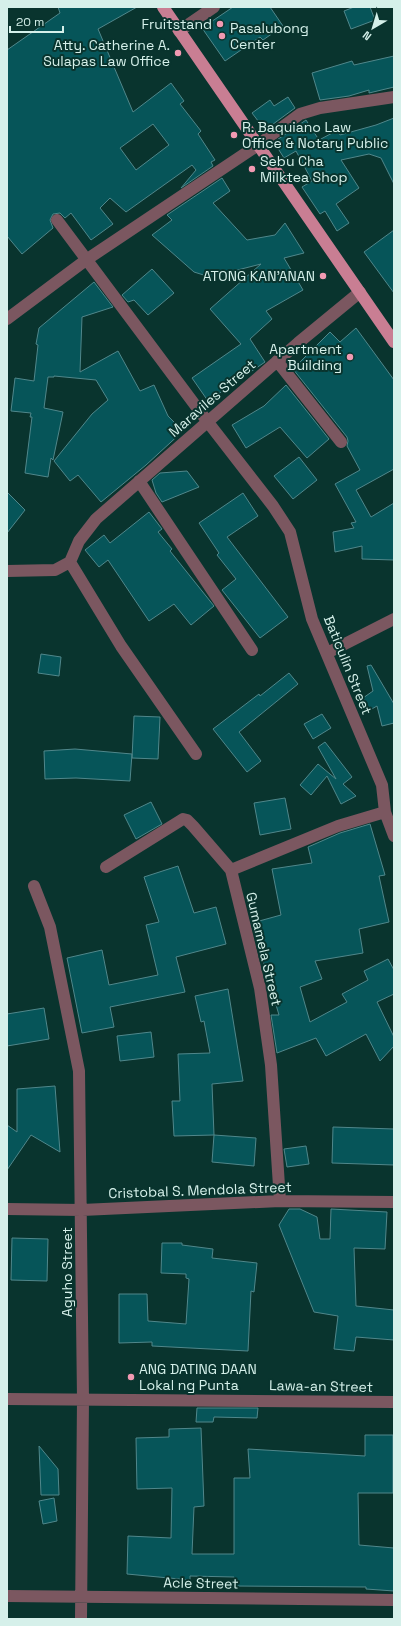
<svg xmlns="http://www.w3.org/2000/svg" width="401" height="1626" viewBox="0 0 401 1626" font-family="'Space Grotesk',sans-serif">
<rect width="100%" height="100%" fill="#09342e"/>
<path fill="#065559" stroke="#50878b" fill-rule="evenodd" d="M 58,7 L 137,7 L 98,29 L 133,112 L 171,83 L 184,101 L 180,104 L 201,131 L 198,134 L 215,160 L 211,162 L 213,166 L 181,188 L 196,170 L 192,165 L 126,212 L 110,198 L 100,208 L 113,224 L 91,240 L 71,213 L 65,218 L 60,213 L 53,214 L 50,220 L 53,228 L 22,254 L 7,236 L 7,50 L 60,13 ZM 153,124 L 169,145 L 136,170 L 120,148 Z
M 233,7 L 270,7 L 283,26 L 263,40 L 260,37 L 225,61 L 202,28 Z
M 354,7 L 370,7 L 375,20 L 351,29 L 344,11 Z
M 394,56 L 394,87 L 369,93 L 369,90 L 349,96 L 320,100 L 312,73 L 352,61 L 354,65 Z
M 288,97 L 295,108 L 265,130 L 252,113 L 270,100 L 274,106 Z
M 394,118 L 394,184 L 381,158 L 369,154 L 341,160 L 359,188 L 336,204 L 349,223 L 337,231 L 325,211 L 320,214 L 302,187 L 312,181 L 296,151 L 284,158 L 274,142 L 306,120 L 319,140 L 338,130 L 340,135 L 376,125 Z
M 222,178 L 230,191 L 213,203 L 247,240 L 275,235 L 285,223 L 304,253 L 284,258 L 303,290 L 266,311 L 272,319 L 250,339 L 265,362 L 208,401 L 192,378 L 241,344 L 210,309 L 261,264 L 210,277 L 194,272 L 152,235 L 172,220 L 167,215 Z
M 394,230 L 394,293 L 364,252 Z
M 152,269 L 174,293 L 148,315 L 134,300 L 128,302 L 122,295 Z
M 94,282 L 113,307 L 82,317 L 80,372 L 118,351 L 140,391 L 154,385 L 168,416 L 183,431 L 146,465 L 101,502 L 78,475 L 70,481 L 54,461 L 92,414 L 108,400 L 96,380 L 54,376 L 54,377 L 48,377 L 44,408 L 63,412 L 53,460 L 51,458 L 48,477 L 25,473 L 32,417 L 30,417 L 31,413 L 11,411 L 15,378 L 34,381 L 38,345 L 36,344 L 39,328 Z
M 356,328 L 394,380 L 394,469 L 356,490 L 371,517 L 394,503 L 394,560 L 362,559 L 362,546 L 335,552 L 333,532 L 354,528 L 351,523 L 356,522 L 335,484 L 360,470 L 347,446 L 348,441 L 347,437 L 293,369 L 330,332 L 340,342 Z
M 286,385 L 329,439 L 307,458 L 280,427 L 246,448 L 232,425 L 264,406 Z
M 299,457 L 317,480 L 293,499 L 274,476 Z
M 187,471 L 199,487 L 162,502 L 156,493 L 152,480 L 160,473 Z
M 7,492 L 25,510 L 7,533 Z
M 243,493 L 258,516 L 227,537 L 288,617 L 260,638 L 222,590 L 236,579 L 217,555 L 219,553 L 199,523 Z
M 149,512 L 162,529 L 158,532 L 172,549 L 170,551 L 214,606 L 191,625 L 174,604 L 149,621 L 108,560 L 99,567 L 85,550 L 104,535 L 110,543 Z
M 41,654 L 61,657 L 59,676 L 38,673 Z
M 371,665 L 394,704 L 394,723 L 382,726 L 377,706 L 370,710 L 363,698 L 373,691 L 367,666 Z
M 289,673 L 298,684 L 239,732 L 261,761 L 247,772 L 213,729 L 259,694 L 260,696 Z
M 322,714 L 331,728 L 313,739 L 304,724 Z
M 134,716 L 160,717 L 158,759 L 132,758 Z
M 325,742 L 352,777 L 343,784 L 356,796 L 341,804 L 327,776 L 311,795 L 300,785 L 318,764 L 336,779 L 318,747 Z
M 75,749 L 132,754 L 130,781 L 76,778 L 45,779 L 44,751 Z
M 285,798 L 291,829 L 260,835 L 254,803 Z
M 151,802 L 162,824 L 136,839 L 124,815 Z
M 370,824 L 385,875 L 379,876 L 389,922 L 359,929 L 363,953 L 315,961 L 322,979 L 300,987 L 310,1022 L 347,1002 L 342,994 L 368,980 L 364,971 L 388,959 L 394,970 L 394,994 L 377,1002 L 394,1037 L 394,1046 L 380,1061 L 366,1034 L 326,1056 L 316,1038 L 277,1053 L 271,1015 L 279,1015 L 252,923 L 281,915 L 272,869 L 312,863 L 308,847 L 340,833 Z
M 178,866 L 194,913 L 216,907 L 226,944 L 176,957 L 185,992 L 110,1007 L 114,1027 L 82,1033 L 67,958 L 102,950 L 109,985 L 158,975 L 146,925 L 159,922 L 144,877 Z
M 228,989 L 243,1081 L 212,1084 L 214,1135 L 174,1136 L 172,1101 L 180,1101 L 178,1054 L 210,1053 L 204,1021 L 201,1022 L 195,996 Z
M 44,1008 L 49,1039 L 7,1046 L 7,1014 Z
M 151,1032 L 154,1057 L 120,1061 L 117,1036 Z
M 55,1086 L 60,1152 L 31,1135 L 7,1170 L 7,1125 L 17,1132 L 17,1089 Z
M 333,1127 L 394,1129 L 394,1165 L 332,1163 Z
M 214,1135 L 256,1138 L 254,1166 L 212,1162 Z
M 306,1146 L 309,1164 L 287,1167 L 284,1149 Z
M 289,1209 L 300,1209 L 317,1217 L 320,1239 L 330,1239 L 331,1209 L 387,1212 L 385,1249 L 354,1248 L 356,1306 L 394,1310 L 394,1340 L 356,1337 L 354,1351 L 334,1349 L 338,1316 L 314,1312 L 279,1225 Z
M 12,1238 L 48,1239 L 47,1281 L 11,1280 Z
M 162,1243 L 182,1243 L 182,1245 L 213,1249 L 212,1258 L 257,1263 L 254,1292 L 251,1291 L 248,1351 L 152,1346 L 152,1342 L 119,1343 L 119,1294 L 147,1294 L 148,1321 L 186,1324 L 189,1279 L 186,1278 L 186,1274 L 161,1273 Z
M 197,1408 L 258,1408 L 257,1418 L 214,1417 L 213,1422 L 196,1422 Z
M 201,1428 L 204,1506 L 194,1507 L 192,1554 L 234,1554 L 234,1478 L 250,1478 L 248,1449 L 365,1456 L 365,1435 L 393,1435 L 393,1493 L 358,1493 L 359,1545 L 394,1548 L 394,1591 L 366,1589 L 366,1587 L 234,1586 L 234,1577 L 190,1576 L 190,1580 L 127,1574 L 128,1536 L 171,1538 L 172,1488 L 137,1489 L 136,1438 L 169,1437 L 169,1429 Z
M 39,1446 L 58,1469 L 59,1495 L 41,1495 Z
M 54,1498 L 57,1521 L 43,1524 L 39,1501 Z"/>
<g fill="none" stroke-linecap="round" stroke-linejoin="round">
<path stroke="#7b5760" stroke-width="12" d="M 179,31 L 214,7
M 57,220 L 207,421 L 273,506 L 290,532 L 312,619 L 382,785 L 385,812 L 394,836
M 7,319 L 86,260 L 258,145 L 300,114 L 320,108 L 394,97
M 277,361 L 341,442
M 139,481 L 252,650
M 70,562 L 121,646 L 196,754
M 7,571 L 55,570 L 70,562 L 79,541 L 96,519 L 298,343 L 360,292
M 327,653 L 394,619
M 106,867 L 183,819 L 187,820 L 193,826 L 231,870
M 34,886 L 50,927 L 79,1071 L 83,1399 L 81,1619
M 280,1201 L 271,1065 L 260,988 L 231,870 L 338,826 L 385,812
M 7,1209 L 82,1210 L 280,1201 L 394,1202
M 7,1399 L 394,1402
M 7,1596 L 394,1600"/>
<path stroke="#c97e93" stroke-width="12" d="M 163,7 L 394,342"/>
</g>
<g fill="#f19ab2" stroke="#09342e" stroke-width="1.5">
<circle cx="220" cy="24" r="4"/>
<circle cx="222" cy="36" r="4"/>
<circle cx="178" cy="53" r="4"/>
<circle cx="234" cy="135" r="4"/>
<circle cx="252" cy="169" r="4"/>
<circle cx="323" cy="276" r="4"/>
<circle cx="350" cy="357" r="4"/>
<circle cx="131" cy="1377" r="4"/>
</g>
<g text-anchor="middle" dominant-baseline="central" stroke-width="4" stroke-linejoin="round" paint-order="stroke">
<g font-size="14" fill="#d5f0ea" stroke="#09342e" text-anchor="end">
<text x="212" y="24">Fruitstand</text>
<text x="230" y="28" text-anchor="start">Pasalubong<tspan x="230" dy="16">Center</tspan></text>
<text x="170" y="45">Atty. Catherine A.<tspan x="170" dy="16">Sulapas Law Office</tspan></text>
<text x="242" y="127" text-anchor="start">R. Baquiano Law<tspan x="242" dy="16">Office &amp; Notary Public</tspan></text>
<text x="260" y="161" text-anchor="start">Sebu Cha<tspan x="260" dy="16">Milktea Shop</tspan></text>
<text x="315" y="276">ATONG KAN'ANAN</text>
<text x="342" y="349">Apartment<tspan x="342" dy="16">Building</tspan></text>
<text x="139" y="1369" text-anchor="start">ANG DATING DAAN<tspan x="139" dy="16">Lokal ng Punta</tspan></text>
</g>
<g font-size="14" fill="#d5f0ea" stroke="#09342e">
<text transform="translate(212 398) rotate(-41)">Maraviles Street</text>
<text transform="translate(348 665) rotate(68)">Baticulin Street</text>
<text transform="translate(264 949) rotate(77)">Gumamela Street</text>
<text transform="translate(200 1190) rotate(-2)">Cristobal S. Mendola Street</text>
<text transform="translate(67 1272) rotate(-90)">Aguho Street</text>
<text transform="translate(321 1386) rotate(1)">Lawa-an Street</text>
<text transform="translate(201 1583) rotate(1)">Acle Street</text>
</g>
</g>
<rect width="401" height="1626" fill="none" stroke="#d5f0ea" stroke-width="16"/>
<g transform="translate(373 28) rotate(218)" stroke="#09342e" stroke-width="3" paint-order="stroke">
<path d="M0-3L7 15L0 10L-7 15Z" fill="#d5f0ea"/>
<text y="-6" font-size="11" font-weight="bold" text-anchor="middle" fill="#d5f0ea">N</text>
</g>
<path d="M10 26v6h53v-6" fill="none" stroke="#d5f0ea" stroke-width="2"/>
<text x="16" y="26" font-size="12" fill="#d5f0ea" stroke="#09342e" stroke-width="3" paint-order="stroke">20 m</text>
</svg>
